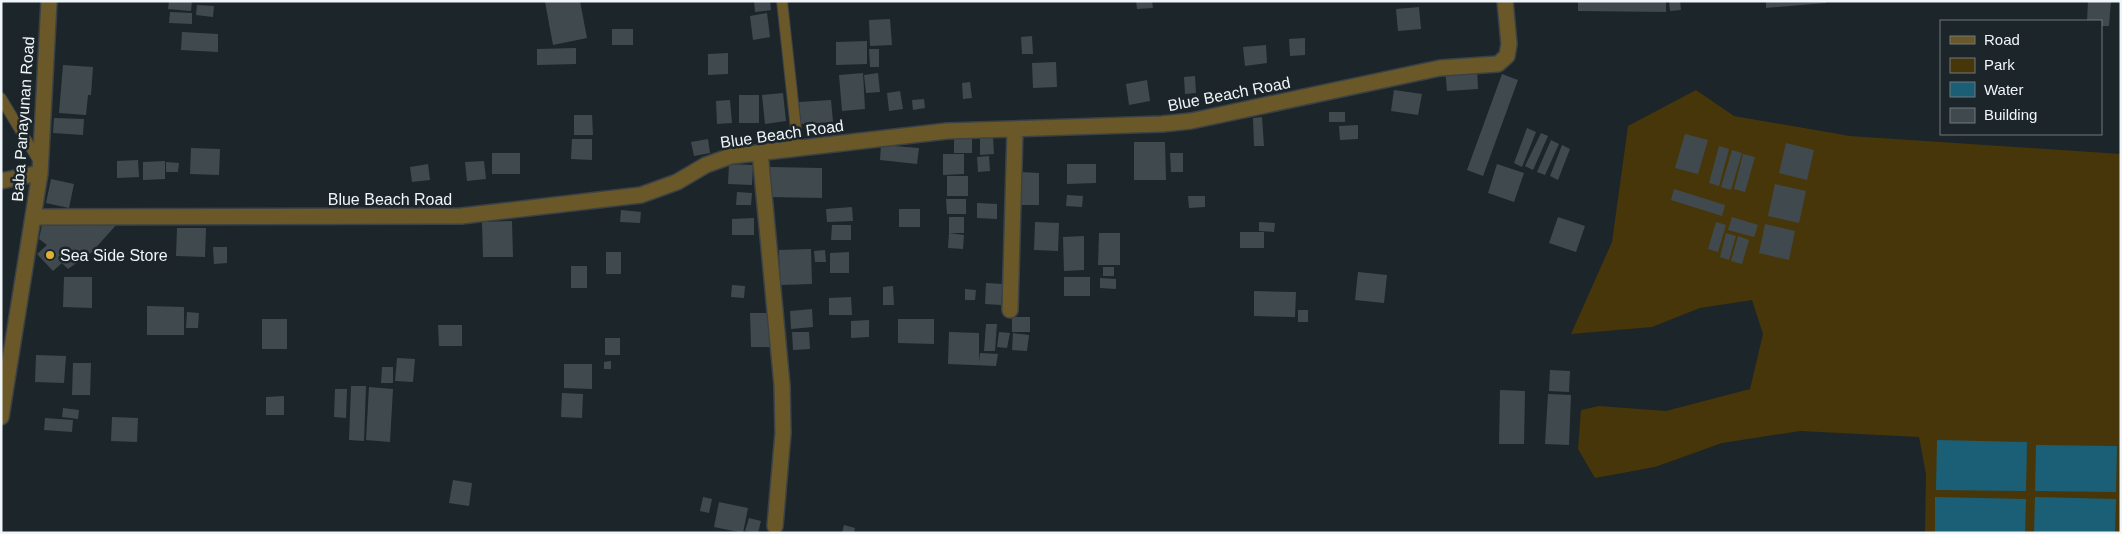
<svg xmlns="http://www.w3.org/2000/svg" width="2122" height="534" viewBox="0 0 2122 534" font-family="Arial,sans-serif">
<rect width="100%" height="100%" fill="#1c2529"/>
<path fill="#46360a" d="M 1696,90 L 1734,116 L 1850,136 L 2121,154 L 2121,533 L 1925,533 L 1926,474 L 1919,437 L 1800,431 L 1722,443 L 1655,467 L 1595,478 L 1578,449 L 1581,410 L 1599,406 L 1666,411 L 1750,389 L 1763,334 L 1752,300 L 1700,308 L 1652,327 L 1571,334 L 1612,242 L 1628,126 Z"/>
<path fill="#1b5f77" d="M 1937,440 L 2027,442 L 2026,491 L 1936,490 Z
M 2036,445 L 2117,446 L 2116,492 L 2035,491 Z
M 1935,497 L 2026,499 L 2025,533 L 1935,533 Z
M 2035,497 L 2116,499 L 2115,533 L 2034,533 Z"/>
<path fill="#404a4e" d="M 169,1 L 192,1 L 191,11 L 168,9 Z
M 551,1 L 580,1 L 587,38 L 553,45 L 545,2 Z
M 754,1 L 770,1 L 771,10 L 755,12 Z
M 1136,1 L 1152,1 L 1153,8 L 1137,9 Z
M 1578,1 L 1666,1 L 1666,12 L 1578,11 Z
M 1669,1 L 1680,1 L 1681,10 L 1670,11 Z
M 1766,1 L 1826,1 L 1826,3 L 1766,8 Z
M 2088,1 L 2111,1 L 2109,26 L 2101,26 L 2101,21 L 2087,21 Z
M 197,5 L 214,6 L 213,17 L 196,15 Z
M 1419,7 L 1421,29 L 1398,31 L 1396,9 Z
M 170,12 L 192,13 L 192,24 L 169,23 Z
M 767,13 L 770,37 L 753,40 L 750,16 Z
M 890,19 L 892,45 L 870,46 L 869,20 Z
M 612,29 L 633,29 L 633,45 L 612,45 Z
M 182,32 L 218,34 L 218,52 L 181,50 Z
M 1032,36 L 1033,54 L 1022,54 L 1021,37 Z
M 1305,38 L 1305,55 L 1290,56 L 1289,39 Z
M 867,41 L 867,64 L 836,65 L 836,42 Z
M 1266,45 L 1267,63 L 1245,66 L 1243,47 Z
M 576,48 L 576,64 L 537,65 L 537,49 Z
M 869,49 L 879,49 L 879,67 L 870,67 Z
M 728,53 L 728,74 L 708,75 L 708,54 Z
M 1056,62 L 1057,87 L 1033,88 L 1032,63 Z
M 63,65 L 93,67 L 91,95 L 88,95 L 86,115 L 59,113 Z
M 1477,66 L 1478,89 L 1447,91 L 1445,68 Z
M 863,73 L 865,109 L 842,111 L 839,75 Z
M 878,73 L 880,92 L 866,93 L 864,75 Z
M 1502,74 L 1518,80 L 1483,176 L 1467,170 Z
M 1195,76 L 1196,93 L 1185,94 L 1184,77 Z
M 1147,80 L 1150,101 L 1129,105 L 1126,84 Z
M 970,82 L 972,98 L 963,99 L 962,83 Z
M 1394,90 L 1422,94 L 1418,115 L 1391,111 Z
M 900,91 L 903,109 L 889,111 L 887,93 Z
M 783,93 L 786,121 L 765,124 L 762,95 Z
M 739,95 L 759,95 L 759,123 L 739,123 Z
M 924,99 L 925,108 L 913,110 L 912,100 Z
M 730,100 L 732,123 L 717,124 L 716,101 Z
M 831,100 L 833,122 L 801,124 L 799,102 Z
M 1329,112 L 1345,112 L 1345,122 L 1329,122 Z
M 574,115 L 592,115 L 593,135 L 574,135 Z
M 1262,117 L 1264,146 L 1254,146 L 1253,118 Z
M 54,118 L 84,119 L 83,135 L 53,133 Z
M 1358,125 L 1358,139 L 1340,140 L 1339,126 Z
M 1527,128 L 1536,132 L 1522,167 L 1514,163 Z
M 1541,133 L 1548,136 L 1533,170 L 1525,166 Z
M 1685,134 L 1708,140 L 1698,174 L 1675,168 Z
M 993,136 L 994,154 L 980,155 L 980,137 Z
M 954,138 L 972,138 L 972,153 L 954,153 Z
M 572,139 L 592,139 L 592,160 L 571,159 Z
M 708,139 L 710,153 L 694,156 L 691,142 Z
M 1551,140 L 1559,144 L 1545,175 L 1537,172 Z
M 1134,142 L 1165,142 L 1166,180 L 1134,180 Z
M 1786,143 L 1814,150 L 1807,180 L 1779,173 Z
M 881,145 L 919,148 L 917,164 L 880,160 Z
M 1562,145 L 1570,149 L 1558,180 L 1550,176 Z
M 1719,146 L 1729,149 L 1719,186 L 1709,183 Z
M 191,148 L 220,149 L 219,175 L 190,174 Z
M 1732,150 L 1742,153 L 1731,190 L 1721,187 Z
M 492,153 L 520,153 L 520,174 L 492,174 Z
M 1170,153 L 1183,153 L 1183,172 L 1171,172 Z
M 943,154 L 964,154 L 964,174 L 943,175 Z
M 1743,154 L 1755,157 L 1745,192 L 1734,189 Z
M 989,156 L 990,171 L 978,172 L 977,157 Z
M 138,160 L 139,177 L 117,178 L 117,161 Z
M 165,161 L 165,179 L 143,180 L 143,162 Z
M 484,161 L 486,179 L 467,181 L 465,162 Z
M 166,162 L 179,163 L 178,172 L 166,172 Z
M 428,164 L 430,180 L 412,182 L 410,167 Z
M 729,164 L 753,165 L 752,185 L 728,184 Z
M 1067,164 L 1096,164 L 1096,183 L 1067,184 Z
M 1497,164 L 1524,173 L 1514,202 L 1488,193 Z
M 770,167 L 822,168 L 822,198 L 769,197 Z
M 1020,172 L 1039,173 L 1039,205 L 1019,205 Z
M 947,176 L 968,176 L 968,196 L 947,196 Z
M 51,179 L 74,184 L 69,208 L 46,203 Z
M 1775,184 L 1806,191 L 1799,223 L 1768,216 Z
M 1674,189 L 1725,205 L 1722,216 L 1671,200 Z
M 737,192 L 752,193 L 751,205 L 736,205 Z
M 1067,195 L 1083,196 L 1082,207 L 1066,206 Z
M 1188,196 L 1205,196 L 1205,207 L 1189,208 Z
M 946,199 L 966,199 L 966,214 L 947,214 Z
M 977,203 L 997,204 L 997,219 L 977,218 Z
M 852,207 L 853,221 L 827,222 L 826,209 Z
M 899,209 L 920,209 L 920,227 L 899,227 Z
M 621,210 L 641,212 L 640,223 L 620,222 Z
M 949,217 L 964,217 L 964,233 L 949,233 Z
M 1558,217 L 1585,226 L 1576,252 L 1549,243 Z
M 1732,217 L 1758,225 L 1754,237 L 1728,230 Z
M 754,218 L 754,235 L 732,235 L 732,219 Z
M 512,221 L 513,257 L 483,257 L 482,222 Z
M 1035,222 L 1059,223 L 1058,251 L 1034,250 Z
M 1259,222 L 1275,223 L 1274,232 L 1259,231 Z
M 1716,222 L 1726,225 L 1718,252 L 1708,249 Z
M 117,224 L 92,252 L 68,269 L 62,263 L 53,271 L 37,254 L 47,245 L 39,239 L 42,225 Z
M 1765,224 L 1795,231 L 1789,260 L 1759,253 Z
M 832,225 L 851,225 L 851,240 L 831,240 Z
M 177,228 L 206,228 L 205,257 L 176,256 Z
M 1240,232 L 1264,232 L 1264,248 L 1240,248 Z
M 949,233 L 964,235 L 963,249 L 948,248 Z
M 1099,233 L 1120,233 L 1120,265 L 1098,265 Z
M 1726,233 L 1736,236 L 1729,260 L 1720,257 Z
M 1084,236 L 1084,270 L 1064,271 L 1063,237 Z
M 1738,236 L 1749,240 L 1742,264 L 1731,261 Z
M 213,247 L 227,247 L 227,263 L 214,264 Z
M 811,249 L 812,284 L 780,285 L 779,250 Z
M 825,250 L 826,262 L 815,262 L 814,251 Z
M 606,252 L 621,252 L 621,274 L 606,274 Z
M 849,252 L 849,273 L 830,273 L 830,253 Z
M 571,266 L 587,266 L 587,288 L 571,288 Z
M 1103,267 L 1114,267 L 1114,276 L 1103,276 Z
M 1358,272 L 1387,275 L 1384,303 L 1355,300 Z
M 64,277 L 92,277 L 92,308 L 63,307 Z
M 1064,277 L 1090,277 L 1090,296 L 1064,296 Z
M 1100,278 L 1116,279 L 1116,289 L 1100,288 Z
M 986,283 L 1003,284 L 1001,305 L 985,304 Z
M 732,285 L 745,286 L 744,298 L 731,297 Z
M 893,286 L 894,305 L 883,305 L 883,287 Z
M 965,289 L 976,290 L 975,300 L 965,300 Z
M 1254,291 L 1296,292 L 1295,317 L 1254,316 Z
M 851,297 L 852,315 L 829,315 L 829,298 Z
M 147,306 L 184,307 L 184,335 L 147,335 Z
M 812,309 L 813,327 L 791,329 L 790,311 Z
M 1298,310 L 1308,310 L 1308,322 L 1298,322 Z
M 187,312 L 199,313 L 198,328 L 186,328 Z
M 750,313 L 770,313 L 770,347 L 751,347 Z
M 1012,317 L 1030,317 L 1030,332 L 1012,332 Z
M 262,319 L 287,319 L 287,349 L 262,349 Z
M 898,319 L 934,319 L 934,344 L 898,343 Z
M 869,320 L 869,337 L 851,338 L 851,321 Z
M 986,324 L 997,324 L 995,351 L 984,351 Z
M 438,325 L 462,325 L 462,346 L 439,346 Z
M 792,332 L 809,332 L 810,349 L 793,350 Z
M 949,332 L 979,333 L 979,362 L 980,353 L 998,354 L 996,366 L 948,364 Z
M 999,332 L 1010,333 L 1007,348 L 997,347 Z
M 1013,333 L 1029,335 L 1027,351 L 1012,350 Z
M 605,338 L 620,338 L 620,355 L 605,355 Z
M 36,355 L 66,356 L 64,383 L 35,382 Z
M 397,358 L 415,359 L 413,382 L 395,381 Z
M 611,361 L 611,369 L 604,369 L 604,362 Z
M 73,363 L 91,363 L 90,395 L 72,395 Z
M 564,364 L 592,364 L 592,389 L 564,388 Z
M 382,367 L 393,367 L 393,383 L 381,383 Z
M 1550,370 L 1570,371 L 1569,392 L 1549,391 Z
M 351,386 L 366,386 L 364,441 L 349,440 Z
M 369,387 L 393,389 L 390,442 L 366,440 Z
M 335,389 L 347,389 L 346,418 L 334,417 Z
M 1500,390 L 1525,391 L 1524,444 L 1499,444 Z
M 562,393 L 583,394 L 582,418 L 561,417 Z
M 1548,394 L 1571,395 L 1569,445 L 1545,444 Z
M 284,396 L 284,415 L 266,415 L 266,397 Z
M 63,408 L 79,410 L 78,419 L 62,417 Z
M 112,417 L 138,418 L 137,442 L 111,441 Z
M 45,418 L 73,420 L 72,432 L 44,430 Z
M 453,480 L 472,483 L 469,506 L 449,503 Z
M 703,497 L 712,499 L 709,513 L 700,511 Z
M 719,502 L 748,508 L 743,533 L 714,527 Z
M 749,518 L 761,521 L 758,533 L 745,531 Z
M 844,525 L 855,528 L 854,533 L 842,533 Z"/>
<g fill="none" stroke-linecap="round" stroke-linejoin="round">
<defs>
<path id="lane" d="M 782,1 L 798,148
M 1,98 L 40,163"/>
<path id="street" d="M 760,152 L 782,385 L 783,433 L 775,526
M 1,181 L 40,173
M 33,217 L 461,216 L 641,195 L 677,182 L 706,165 L 731,156 L 947,131 L 1162,124 L 1191,121 L 1440,68 L 1498,64 L 1507,56 L 1509,44 L 1505,1
M 1010,310 L 1015,130
M 1,417 L 40,173 L 49,1"/>
</defs>
<use href="#lane" stroke="#3a4246" stroke-width="12"/>
<use href="#street" stroke="#3a4246" stroke-width="18"/>
<use href="#lane" stroke="#6b5828" stroke-width="10"/>
<use href="#street" stroke="#6b5828" stroke-width="15"/>
</g>
<circle fill="#deb133" stroke="#1c2529" stroke-width="2" cx="50" cy="255" r="5"/>
<g text-anchor="middle" dominant-baseline="central" stroke-width="5" stroke-linejoin="round" paint-order="stroke">
<g font-size="16" fill="#eff5f8" stroke="#1c2529">
<text transform="translate(1229 94) rotate(-11)">Blue Beach Road</text>
<text transform="translate(23 119) rotate(-86)">Baba Panayunan Road</text>
<text transform="translate(782 134) rotate(-8)">Blue Beach Road</text>
<text x="390" y="199">Blue Beach Road</text>
</g>
<g font-size="16" fill="#eff5f8" stroke="#1c2529" text-anchor="start">
<text x="60" y="255">Sea Side Store</text>
</g>
</g>
<rect width="2122" height="534" fill="none" stroke="#eff5f8" stroke-width="5"/>
<rect x="1940" y="20" width="162" height="115" fill="#1c2529" stroke="#70787c"/>
<rect x="1950" y="36" width="25" height="8" fill="#6b5828" stroke="#70787c"/>
<text x="1984" y="45" font-size="15" fill="#eff5f8">Road</text>
<rect x="1950" y="58" width="25" height="15" fill="#46360a" stroke="#70787c"/>
<text x="1984" y="70" font-size="15" fill="#eff5f8">Park</text>
<rect x="1950" y="82" width="25" height="15" fill="#1b5f77" stroke="#70787c"/>
<text x="1984" y="95" font-size="15" fill="#eff5f8">Water</text>
<rect x="1950" y="108" width="25" height="15" fill="#404a4e" stroke="#70787c"/>
<text x="1984" y="120" font-size="15" fill="#eff5f8">Building</text>
</svg>
